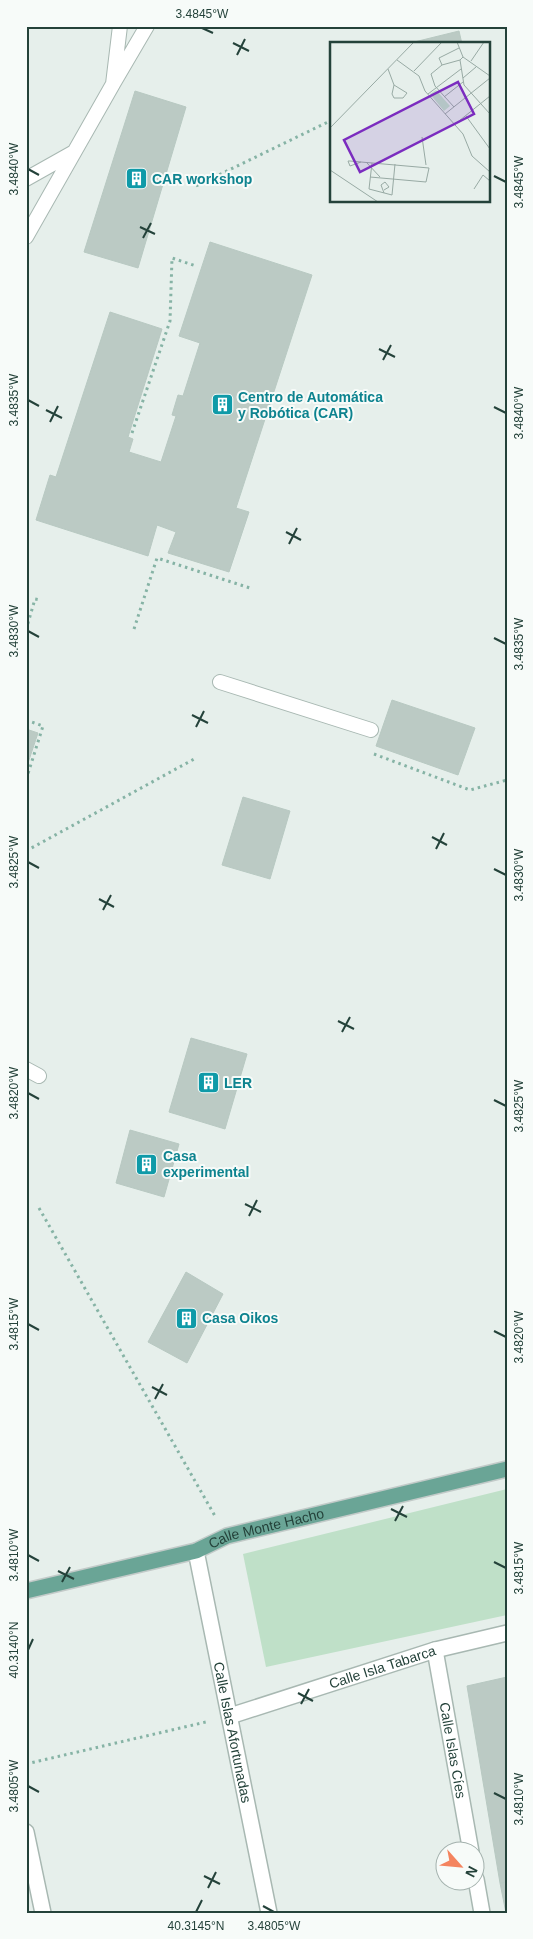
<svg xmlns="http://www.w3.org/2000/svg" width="533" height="1939" viewBox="0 0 533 1939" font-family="Arial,sans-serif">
<rect width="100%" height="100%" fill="#e6efeb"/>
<path fill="#bfe0c8" d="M 507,1489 L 507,1615 L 266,1667 L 243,1554 Z"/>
<path fill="#bbcac4" stroke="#b8c9c2" d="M 459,31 L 462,44 L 406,44 Z
M 135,91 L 186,107 L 138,268 L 84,252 Z
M 210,242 L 312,275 L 236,508 L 249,512 L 229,572 L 168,553 L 176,532 L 157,525 L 148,556 L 36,520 L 50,475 L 56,477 L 110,312 L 162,329 L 128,437 L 133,439 L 129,452 L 161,462 L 176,416 L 172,415 L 178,395 L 183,396 L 200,343 L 179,336 Z
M 392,700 L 475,728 L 458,775 L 376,746 Z
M 26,729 L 38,733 L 26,769 Z
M 243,797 L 290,811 L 270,879 L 222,865 Z
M 191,1038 L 247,1054 L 225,1129 L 169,1112 Z
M 130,1130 L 179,1144 L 164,1197 L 116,1183 Z
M 186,1272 L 223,1294 L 187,1363 L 148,1342 Z
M 507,1677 L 507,1882 L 500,1883 L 467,1686 Z
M 507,1882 L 507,1913 L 506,1913 L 500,1883 Z"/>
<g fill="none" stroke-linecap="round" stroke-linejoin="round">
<defs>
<path id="service" d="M 120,26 L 113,84 L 147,26
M 26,179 L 74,152
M 26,237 L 113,84
M 220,682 L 371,730
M 26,1069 L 39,1076"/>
<g id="minor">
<path id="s1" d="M 196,1551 L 269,1913"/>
<path id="s2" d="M 435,1650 L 471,1852"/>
<path id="s3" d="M 230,1716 L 435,1650 L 507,1633"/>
<path d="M 26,1832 L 43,1913"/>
<path d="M 476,1879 L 482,1913"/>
</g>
<g id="primary">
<path id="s4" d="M 26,1591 L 196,1551 L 227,1536 L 507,1469"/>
</g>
</defs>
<use href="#service" stroke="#a8b8b2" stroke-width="16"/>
<use href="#minor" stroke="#a8b8b2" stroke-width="18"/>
<use href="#primary" stroke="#c2cac8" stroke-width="18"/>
<path stroke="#86b3a5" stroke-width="3" stroke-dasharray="2.5 4" stroke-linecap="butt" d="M 196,186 L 332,120
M 132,433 L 170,321 L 172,258 L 196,266
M 134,629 L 157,558 L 250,588
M 26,630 L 35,599 L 41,600
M 26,720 L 43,726 L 26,780
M 374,754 L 470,790 L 507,780
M 26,851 L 196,758
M 39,1208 L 215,1516
M 26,1764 L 206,1722"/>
<use href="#service" stroke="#fff" stroke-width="14"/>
<use href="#minor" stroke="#fff" stroke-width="15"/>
<use href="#primary" stroke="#6aa596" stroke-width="15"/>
</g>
<path fill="none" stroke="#24423a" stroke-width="2" d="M 202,28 L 213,33M 233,43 L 249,51M 237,55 L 245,39M 28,169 L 39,175M 494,176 L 506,182M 140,227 L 155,234M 143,238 L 151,223M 379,349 L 395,357M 383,360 L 391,345M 28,400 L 39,406M 494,407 L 506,413M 46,410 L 62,418M 50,422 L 58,406M 286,532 L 301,540M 289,544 L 297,528M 28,631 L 39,637M 494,638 L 506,644M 192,715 L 208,723M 196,727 L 204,711M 432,837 L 447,845M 436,849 L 444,833M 28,862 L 39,868M 494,869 L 506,875M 99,899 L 114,907M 103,910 L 111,895M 338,1021 L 354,1029M 342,1032 L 350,1017M 28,1093 L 39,1099M 494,1100 L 506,1106M 245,1204 L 261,1212M 249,1216 L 257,1200M 28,1324 L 39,1330M 494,1331 L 506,1337M 152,1387 L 167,1395M 155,1399 L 163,1384M 391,1509 L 407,1517M 395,1521 L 403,1506M 28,1555 L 39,1561M 494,1562 L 506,1568M 58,1571 L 74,1579M 62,1582 L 70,1567M 28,1650 L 33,1639M 298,1693 L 313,1701M 301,1704 L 309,1689M 28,1786 L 39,1792M 494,1793 L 506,1799M 204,1876 L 220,1884M 208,1888 L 216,1872M 263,1906 L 274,1912M 196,1912 L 202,1900"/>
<defs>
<symbol id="building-square" viewBox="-11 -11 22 22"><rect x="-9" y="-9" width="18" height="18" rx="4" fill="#0f9aa8" stroke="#f7fbf9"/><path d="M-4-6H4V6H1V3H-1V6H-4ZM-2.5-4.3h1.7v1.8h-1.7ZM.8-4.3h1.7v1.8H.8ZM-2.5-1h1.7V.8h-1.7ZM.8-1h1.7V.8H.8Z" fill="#fff"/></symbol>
</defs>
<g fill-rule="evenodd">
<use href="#building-square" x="124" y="166" width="25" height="25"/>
<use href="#building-square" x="210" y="392" width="25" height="25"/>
<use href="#building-square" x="196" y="1070" width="25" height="25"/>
<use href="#building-square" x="134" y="1152" width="25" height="25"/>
<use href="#building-square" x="174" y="1306" width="25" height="25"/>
</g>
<g text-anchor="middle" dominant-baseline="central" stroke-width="4" stroke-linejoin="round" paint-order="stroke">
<g font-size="14" font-weight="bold" fill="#0d838f" stroke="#f7fbf9" text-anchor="start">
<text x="152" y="179">CAR workshop</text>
<text x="238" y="397">Centro de Automática<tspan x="238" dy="16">y Robótica (CAR)</tspan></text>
<text x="224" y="1083">LER</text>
<text x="163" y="1156">Casa<tspan x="163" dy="16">experimental</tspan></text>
<text x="202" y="1318">Casa Oikos</text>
</g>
<g font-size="14" fill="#24423a" stroke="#f7fbf9">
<text stroke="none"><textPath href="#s4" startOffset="249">Calle Monte Hacho</textPath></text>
<text stroke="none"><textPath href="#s3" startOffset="160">Calle Isla Tabarca</textPath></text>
<text stroke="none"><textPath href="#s1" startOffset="185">Calle Islas Afortunadas</textPath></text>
<text stroke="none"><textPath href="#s2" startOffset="102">Calle Islas Cíes</textPath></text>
</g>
</g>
<g transform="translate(330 42)">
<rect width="160" height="160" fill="#e6efeb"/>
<path d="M 106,48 L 120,64 L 114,69 L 100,52 Z" fill="#bfe0c8"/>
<path fill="none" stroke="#98aaa4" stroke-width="1" d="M 127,0 L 133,15 L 160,34M 133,15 L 130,18 L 134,43 L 160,72M 67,18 L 89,34 L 95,49 L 133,92 L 142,114 L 160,130M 141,19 L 154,0M 112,23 L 109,16 L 129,6M 58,27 L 64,43 L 77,51 L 73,56 L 64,56 L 62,52 L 64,43M 84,29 L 112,0M 133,36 L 146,25M 98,52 L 131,27M 114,55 L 133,40M 124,65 L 105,44 L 101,32 L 112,23 L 130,18M 115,72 L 160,36M 136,74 L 160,107M 124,83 L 160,54M 0,86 L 84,0M 92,95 L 96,123M 18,119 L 20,119 L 31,120 L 20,124 ZM 31,120 L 99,126 L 96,140 L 40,135M 37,121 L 50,135M 42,121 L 39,147 L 62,153 L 65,122M 0,128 L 48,160M 144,147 L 153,133 L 160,139M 54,151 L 51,143 L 55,140 L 59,145 L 54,148"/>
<path fill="#7b2cbf" fill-opacity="0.15" stroke="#7b2cbf" stroke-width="2.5" d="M 128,40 L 144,72 L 30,130 L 14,98 Z"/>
<rect width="160" height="160" fill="none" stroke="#24423a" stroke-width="2.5"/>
</g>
<rect width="533" height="1939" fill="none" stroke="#f7fbf9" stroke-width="55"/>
<g transform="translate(460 1866) rotate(117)"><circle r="24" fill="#f7fbf9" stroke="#a3b1ad"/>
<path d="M0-4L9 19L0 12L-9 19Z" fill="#f4845f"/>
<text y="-8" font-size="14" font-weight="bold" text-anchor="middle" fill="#24423a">N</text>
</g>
<rect x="28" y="28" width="478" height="1884" fill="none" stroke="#24423a" stroke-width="2"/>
<g font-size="12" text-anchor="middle" fill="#24423a">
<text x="202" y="18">3.4845°W</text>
<text transform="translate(14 169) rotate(-90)" y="4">3.4840°W</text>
<text transform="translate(519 182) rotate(-90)" y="4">3.4845°W</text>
<text transform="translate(14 400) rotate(-90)" y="4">3.4835°W</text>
<text transform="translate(519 413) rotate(-90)" y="4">3.4840°W</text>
<text transform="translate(14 631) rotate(-90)" y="4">3.4830°W</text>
<text transform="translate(519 644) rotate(-90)" y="4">3.4835°W</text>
<text transform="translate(14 862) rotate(-90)" y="4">3.4825°W</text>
<text transform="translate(519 875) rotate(-90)" y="4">3.4830°W</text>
<text transform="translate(14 1093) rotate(-90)" y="4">3.4820°W</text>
<text transform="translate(519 1106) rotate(-90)" y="4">3.4825°W</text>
<text transform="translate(14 1324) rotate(-90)" y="4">3.4815°W</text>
<text transform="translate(519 1337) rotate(-90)" y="4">3.4820°W</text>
<text transform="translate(14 1555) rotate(-90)" y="4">3.4810°W</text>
<text transform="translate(519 1568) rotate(-90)" y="4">3.4815°W</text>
<text transform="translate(14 1650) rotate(-90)" y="4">40.3140°N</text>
<text transform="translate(14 1786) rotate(-90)" y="4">3.4805°W</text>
<text transform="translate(519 1799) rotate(-90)" y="4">3.4810°W</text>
<text x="196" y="1930">40.3145°N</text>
<text x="274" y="1930">3.4805°W</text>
</g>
</svg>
